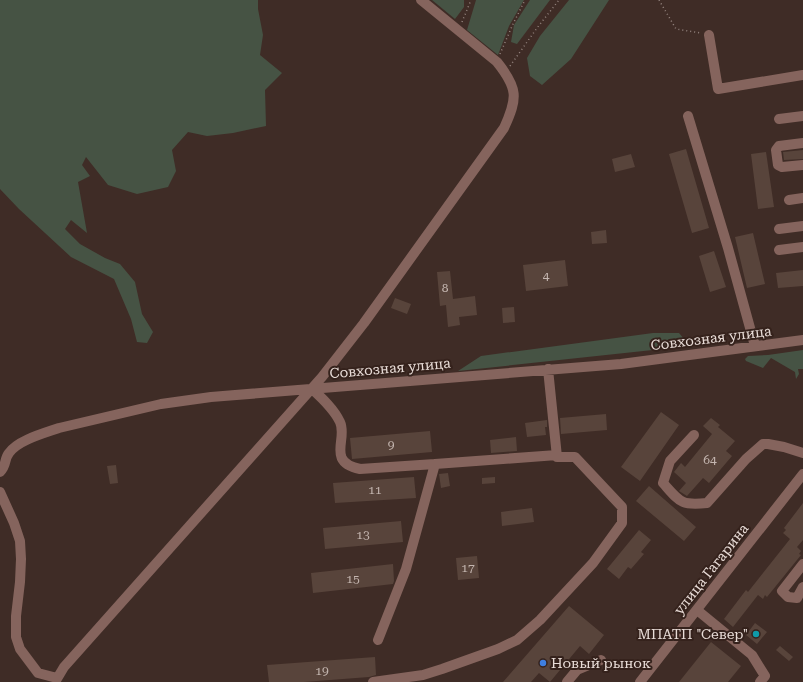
<svg xmlns="http://www.w3.org/2000/svg" width="803" height="682" viewBox="0 0 803 682" font-family="'Roboto Serif',serif">
<rect width="100%" height="100%" fill="#3f2c26"/>
<path fill="#465344" d="M 0,0 L 258,0 L 258,9 L 263,35 L 260,55 L 282,73 L 265,90 L 266,126 L 233,133 L 207,136 L 188,132 L 172,150 L 176,171 L 168,187 L 137,194 L 108,185 L 86,157 L 82,165 L 90,176 L 78,182 L 87,233 L 71,220 L 65,229 L 80,244 L 105,258 L 120,264 L 135,282 L 142,314 L 153,332 L 147,343 L 137,342 L 131,319 L 114,279 L 71,257 L 19,209 L 0,189 Z
M 432,0 L 464,0 L 464,7 L 455,19 Z
M 476,0 L 524,0 L 509,26 L 498,55 L 467,30 Z
M 530,0 L 550,0 L 517,44 L 511,42 L 514,25 Z
M 569,0 L 609,0 L 571,59 L 542,85 L 530,76 L 527,58 L 540,36 Z
M 653,333 L 679,333 L 690,346 L 458,371 L 481,356 Z
M 803,350 L 803,369 L 798,369 L 799,374 L 796,379 L 795,372 L 771,358 L 763,368 L 746,361 L 745,359 L 748,356 L 768,355 Z"/>
<path fill="#58443b" d="M 686,149 L 709,228 L 692,233 L 669,154 Z
M 803,150 L 803,159 L 784,160 L 783,152 Z
M 766,152 L 774,207 L 758,209 L 751,154 Z
M 631,154 L 635,167 L 615,172 L 612,159 Z
M 606,230 L 607,243 L 592,244 L 591,232 Z
M 753,233 L 765,284 L 747,288 L 735,237 Z
M 714,251 L 726,287 L 710,292 L 699,256 Z
M 565,260 L 568,286 L 526,291 L 523,265 Z
M 803,270 L 803,286 L 778,288 L 776,273 Z
M 450,271 L 453,299 L 475,296 L 477,315 L 459,317 L 460,325 L 448,327 L 446,305 L 440,306 L 437,272 Z
M 395,298 L 411,304 L 407,314 L 391,308 Z
M 514,307 L 515,322 L 503,323 L 502,308 Z
M 661,412 L 679,425 L 640,481 L 621,467 Z
M 606,414 L 607,430 L 561,434 L 560,418 Z
M 711,418 L 720,425 L 718,427 L 735,441 L 726,451 L 732,456 L 709,483 L 703,478 L 687,496 L 679,491 L 686,483 L 674,472 L 681,463 L 685,467 L 712,434 L 703,426 Z
M 547,420 L 547,427 L 545,427 L 546,435 L 527,437 L 525,423 Z
M 430,431 L 432,452 L 352,459 L 350,438 Z
M 516,437 L 517,451 L 491,453 L 490,440 Z
M 116,465 L 118,483 L 110,484 L 107,466 Z
M 448,473 L 450,486 L 441,488 L 439,474 Z
M 414,477 L 416,498 L 335,503 L 333,483 Z
M 495,477 L 495,483 L 482,484 L 482,478 Z
M 649,486 L 696,527 L 684,541 L 636,501 Z
M 803,503 L 803,540 L 797,547 L 801,551 L 799,554 L 801,555 L 767,597 L 765,595 L 763,599 L 758,595 L 733,627 L 724,619 L 746,590 L 748,592 L 790,539 L 783,533 L 786,530 L 784,528 Z
M 532,508 L 534,522 L 502,526 L 501,512 Z
M 401,521 L 403,542 L 325,549 L 323,528 Z
M 639,530 L 651,540 L 641,552 L 644,554 L 631,569 L 628,567 L 619,579 L 607,569 Z
M 477,556 L 479,578 L 458,580 L 456,558 Z
M 393,564 L 394,581 L 393,584 L 313,593 L 311,573 Z
M 569,606 L 604,635 L 589,654 L 580,646 L 550,682 L 539,673 L 531,682 L 503,682 Z
M 755,623 L 767,632 L 757,644 L 746,635 Z
M 711,642 L 741,666 L 728,682 L 679,682 Z
M 780,646 L 793,657 L 789,661 L 776,650 Z
M 375,657 L 376,675 L 369,677 L 304,682 L 269,682 L 267,665 Z"/>
<g fill="none" stroke-linecap="round" stroke-linejoin="round">
<path stroke="#93837e" stroke-width="1.5" stroke-dasharray="1 3" stroke-linecap="butt" d="M 659,0 L 676,29 L 701,33
M 462,22 L 471,0
M 500,54 L 513,24 L 525,0
M 510,66 L 537,28 L 559,0"/>
<path stroke="#85645d" stroke-width="10" d="M 709,35 L 718,89 L 803,75
M 688,116 L 728,248 L 755,346
M 779,119 L 803,116
M 803,143 L 779,146 L 776,150 L 778,165 L 782,167 L 803,165
M 789,200 L 803,198
M 779,229 L 803,226
M 779,250 L 803,247
M 312,389 C 322,398 334,409 340,422 C 348,439 326,462 360,469 L 435,464
M 694,435 L 670,461 L 663,483 C 680,502 681,506 707,503 L 746,459 L 763,444 L 768,444 L 784,447 L 803,453
M 0,472 C 7,465 4,459 9,453 C 18,440 45,433 59,428 L 161,404 L 211,397 L 621,364 L 803,340
M 0,492 L 14,523 L 20,541 L 21,559 L 20,582 L 16,616 L 16,637 L 20,649 L 38,673 L 57,678
M 803,564 L 782,591 L 788,597 L 797,598 L 803,587
M 697,610 L 752,655 L 765,676 L 760,682
M 378,640 L 406,569 L 435,464 L 557,455
M 55,682 L 64,667 L 322,377 L 364,323 L 504,128 C 518,98 518,88 497,62 L 421,0
M 373,682 L 423,675 L 442,669 L 498,649 L 517,640 L 540,620 L 593,563 L 622,523 L 622,507 L 575,457 L 557,457 L 548,369
M 567,682 L 577,670 L 601,660
M 640,682 L 803,474"/>
</g>
<circle fill="#0f9aa8" stroke="#35221c" stroke-width="1.5" cx="756" cy="634" r="4"/>
<circle fill="#3f7fe0" stroke="#35221c" stroke-width="1.5" cx="543" cy="663" r="4"/>
<g text-anchor="middle" dominant-baseline="central" stroke-width="4" stroke-linejoin="round" paint-order="stroke">
<g font-size="12" fill="#c4b6b0">
<text x="546" y="276">4</text>
<text x="445" y="288">8</text>
<text x="391" y="445">9</text>
<text x="710" y="460">64</text>
<text x="375" y="490">11</text>
<text x="363" y="535">13</text>
<text x="468" y="568">17</text>
<text x="353" y="579">15</text>
<text x="322" y="671">19</text>
</g>
<g font-size="14" fill="#e8dcd7" stroke="#35221c">
<text transform="translate(711 338) rotate(-7)">Совхозная улица</text>
<text transform="translate(390 368) rotate(-5)">Совхозная улица</text>
<text transform="translate(711 569) rotate(-52)">улица Гагарина</text>
</g>
<g font-size="14" fill="#e8dcd7" stroke="#35221c" text-anchor="end">
<text x="748" y="634">МПАТП "Север"</text>
<text x="551" y="663" text-anchor="start">Новый рынок</text>
</g>
</g>
</svg>
